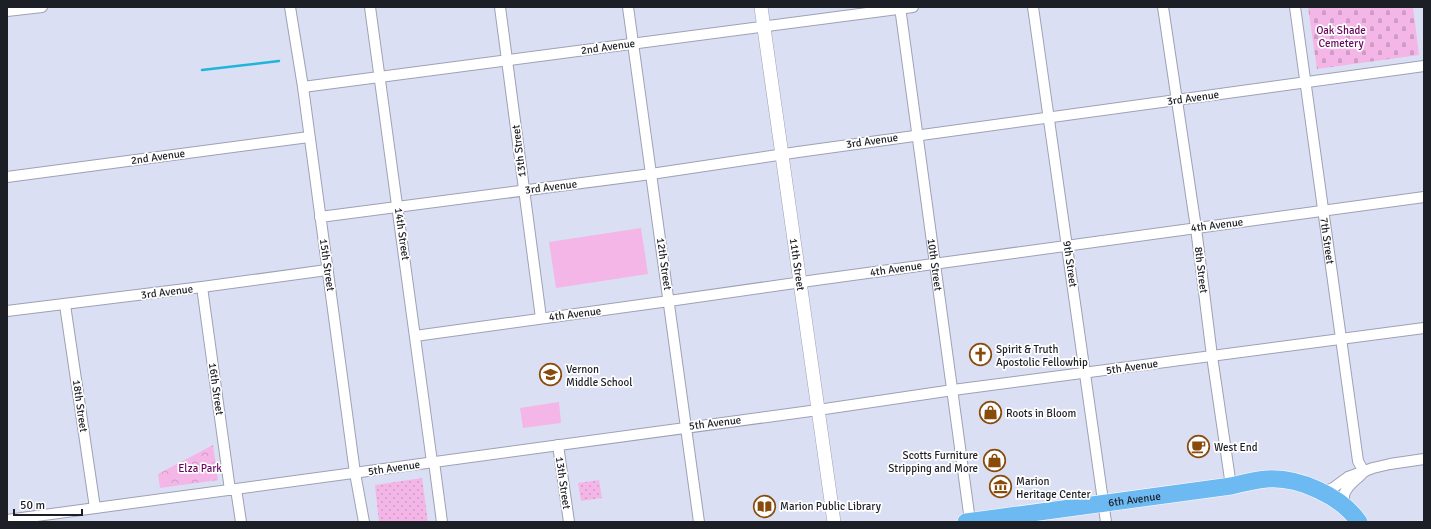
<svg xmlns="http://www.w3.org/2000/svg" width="1431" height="529" viewBox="0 0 1431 529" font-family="Signika,sans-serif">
<defs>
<pattern id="grass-dots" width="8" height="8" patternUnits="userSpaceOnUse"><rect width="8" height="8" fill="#f3b6e7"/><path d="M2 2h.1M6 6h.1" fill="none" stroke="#d09cc6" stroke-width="1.8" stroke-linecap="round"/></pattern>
<pattern id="cemetery-stones" width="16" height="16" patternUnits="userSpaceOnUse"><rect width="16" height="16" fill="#f3b6e7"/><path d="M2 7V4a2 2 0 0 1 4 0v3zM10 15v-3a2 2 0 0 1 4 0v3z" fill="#d09cc6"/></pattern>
<pattern id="park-crowns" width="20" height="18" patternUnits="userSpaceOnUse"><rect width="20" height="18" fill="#f3b6e7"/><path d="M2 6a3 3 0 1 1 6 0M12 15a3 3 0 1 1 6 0" fill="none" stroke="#d09cc6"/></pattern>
</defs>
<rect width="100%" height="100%" fill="#dbdff4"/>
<path fill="url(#grass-dots)" d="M 422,478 L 428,522 L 379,522 L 375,485 Z
M 599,480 L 602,498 L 581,501 L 578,483 Z"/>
<path fill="url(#cemetery-stones)" d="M 1308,7 L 1413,7 L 1419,55 L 1317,69 Z"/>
<path fill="url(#park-crowns)" d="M 213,445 L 218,480 L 160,488 L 158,474 Z"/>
<path fill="#f3b6e7" d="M 641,228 L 648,274 L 556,288 L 549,242 Z
M 559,402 L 561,423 L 523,428 L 520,408 Z"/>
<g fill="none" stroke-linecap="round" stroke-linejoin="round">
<path stroke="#1fb4da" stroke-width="2.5" d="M 202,70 L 279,61"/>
<defs>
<g id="minor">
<path d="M 290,7 L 303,87 L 355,473 L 364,522"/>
<path d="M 370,7 L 432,462"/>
<path d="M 500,7 L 541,318"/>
<path d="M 628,7 L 699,522"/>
<path id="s1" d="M 900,7 L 970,521"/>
<path d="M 1033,7 L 1106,522"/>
<path d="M 1163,7 L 1196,228 L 1212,356 L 1231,486"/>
<path id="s2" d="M 1295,7 L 1358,461 L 1364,472"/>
<path d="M 7,11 L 42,7"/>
<path d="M 303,87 L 913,7"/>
<path d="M 7,177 L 309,137"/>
<path d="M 320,217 L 651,174 L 798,152 L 1424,66"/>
<path d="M 202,287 L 230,490"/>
<path d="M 65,305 L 95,508"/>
<path d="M 7,311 L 202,287 L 327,270"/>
<path d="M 415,336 L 669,301 L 816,280 L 1424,197"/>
<path d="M 558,445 L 569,522"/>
<path d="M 434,462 L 442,522"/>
<path d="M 236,489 L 241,522"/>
<path d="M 1323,492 L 1333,488 L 1348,477 L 1373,468 L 1390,464 L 1424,459"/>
<path d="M 1347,507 C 1345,504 1344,501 1344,498 C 1343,489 1355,480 1361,475"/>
<path d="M 7,520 L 818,410 L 953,390 L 1424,328"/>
</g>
<g id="tertiary">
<path id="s3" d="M 761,7 L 834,522"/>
</g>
<g id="primary">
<path id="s4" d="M 966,522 L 1231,486 C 1243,483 1255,480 1267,479 C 1299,477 1341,496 1359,522"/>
</g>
</defs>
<use href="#minor" stroke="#9ea1b5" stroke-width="12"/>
<use href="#tertiary" stroke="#9ea1b5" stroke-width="14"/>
<use href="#primary" stroke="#fff" stroke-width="18"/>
<use href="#minor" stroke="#fff" stroke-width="10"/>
<use href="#tertiary" stroke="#fff" stroke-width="13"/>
<use href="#primary" stroke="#6db9f1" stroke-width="17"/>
</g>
<defs>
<symbol id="church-ring" viewBox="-11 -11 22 22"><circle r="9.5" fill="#fff" stroke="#894b0c" stroke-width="1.5"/><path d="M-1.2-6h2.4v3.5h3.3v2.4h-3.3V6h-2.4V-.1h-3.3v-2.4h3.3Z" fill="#894b0c"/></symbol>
<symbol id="school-ring" viewBox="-11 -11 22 22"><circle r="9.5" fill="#fff" stroke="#894b0c" stroke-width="1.5"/><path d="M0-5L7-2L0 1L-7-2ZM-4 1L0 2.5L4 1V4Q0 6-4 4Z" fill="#894b0c"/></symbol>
<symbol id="shop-ring" viewBox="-11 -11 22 22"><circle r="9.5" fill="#fff" stroke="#894b0c" stroke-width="1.5"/><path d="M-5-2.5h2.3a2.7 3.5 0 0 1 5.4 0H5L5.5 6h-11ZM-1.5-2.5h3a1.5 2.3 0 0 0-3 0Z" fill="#894b0c"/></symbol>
<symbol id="cafe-ring" viewBox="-11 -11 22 22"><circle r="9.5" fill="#fff" stroke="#894b0c" stroke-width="1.5"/><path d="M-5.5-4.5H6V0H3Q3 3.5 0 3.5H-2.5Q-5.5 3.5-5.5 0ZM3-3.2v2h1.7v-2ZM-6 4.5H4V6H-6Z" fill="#894b0c"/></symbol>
<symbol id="museum-ring" viewBox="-11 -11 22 22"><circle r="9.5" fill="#fff" stroke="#894b0c" stroke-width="1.5"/><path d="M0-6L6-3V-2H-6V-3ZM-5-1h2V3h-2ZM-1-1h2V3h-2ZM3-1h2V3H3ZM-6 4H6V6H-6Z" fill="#894b0c"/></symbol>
<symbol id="library-ring" viewBox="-11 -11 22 22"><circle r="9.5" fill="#fff" stroke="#894b0c" stroke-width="1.5"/><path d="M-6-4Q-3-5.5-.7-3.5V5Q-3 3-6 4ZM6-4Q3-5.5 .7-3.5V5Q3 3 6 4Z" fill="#894b0c"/></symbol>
</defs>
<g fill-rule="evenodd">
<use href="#church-ring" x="968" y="342" width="25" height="25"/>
<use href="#school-ring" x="538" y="362" width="25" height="25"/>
<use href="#shop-ring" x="978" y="400" width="25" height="25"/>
<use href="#cafe-ring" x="1186" y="434" width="25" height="25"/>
<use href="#shop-ring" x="982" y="448" width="25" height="25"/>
<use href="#museum-ring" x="988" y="474" width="25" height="25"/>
<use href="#library-ring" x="752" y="494" width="25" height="25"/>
</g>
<g text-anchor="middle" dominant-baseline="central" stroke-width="3.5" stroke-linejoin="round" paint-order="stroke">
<g font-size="11" fill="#6a085f" stroke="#fff">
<text x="1341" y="30">Oak Shade<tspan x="1341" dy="13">Cemetery</tspan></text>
<text x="200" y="468">Elza Park</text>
</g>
<g font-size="11" fill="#1d1f26" stroke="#fff">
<text transform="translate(608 47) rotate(-8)">2nd Avenue</text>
<text transform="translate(1193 98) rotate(-8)">3rd Avenue</text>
<text transform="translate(872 141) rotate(-8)">3rd Avenue</text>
<text transform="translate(519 151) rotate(-97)">13th Street</text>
<text transform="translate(158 157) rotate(-8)">2nd Avenue</text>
<text transform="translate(551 187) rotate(-7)">3rd Avenue</text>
<text transform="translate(1217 225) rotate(-7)">4th Avenue</text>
<text transform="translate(402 234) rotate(82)">14th Street</text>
<text stroke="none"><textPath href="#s2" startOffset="236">7th Street</textPath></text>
<text transform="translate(664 264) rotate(82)">12th Street</text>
<text stroke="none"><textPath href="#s3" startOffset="260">11th Street</textPath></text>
<text stroke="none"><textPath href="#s1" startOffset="260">10th Street</textPath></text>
<text transform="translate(1070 264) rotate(82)">9th Street</text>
<text transform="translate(327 265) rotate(82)">15th Street</text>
<text transform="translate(896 269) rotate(-8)">4th Avenue</text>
<text transform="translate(1201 270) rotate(83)">8th Street</text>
<text transform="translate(167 292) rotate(-7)">3rd Avenue</text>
<text transform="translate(575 314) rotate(-7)">4th Avenue</text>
<text transform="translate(1132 367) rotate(-8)">5th Avenue</text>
<text transform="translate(216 389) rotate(82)">16th Street</text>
<text transform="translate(80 406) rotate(82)">18th Street</text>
<text transform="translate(715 423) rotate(-7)">5th Avenue</text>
<text transform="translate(394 468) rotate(-8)">5th Avenue</text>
<text transform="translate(563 483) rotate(82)">13th Street</text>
<text stroke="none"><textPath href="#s4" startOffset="170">6th Avenue</textPath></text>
</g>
<g font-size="11" fill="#1d1f26" stroke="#fff" text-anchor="start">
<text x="996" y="349">Spirit &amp; Truth<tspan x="996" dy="13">Apostolic Fellowhip</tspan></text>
<text x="566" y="369">Vernon<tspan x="566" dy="13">Middle School</tspan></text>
<text x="1006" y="413">Roots in Bloom</text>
<text x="1214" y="447">West End</text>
<text x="978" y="455" text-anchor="end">Scotts Furniture<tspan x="978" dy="13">Stripping and More</tspan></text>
<text x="1016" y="481">Marion<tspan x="1016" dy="13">Heritage Center</tspan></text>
<text x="780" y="506">Marion Public Library</text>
</g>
</g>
<rect width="1431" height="529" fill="none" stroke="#1d1f26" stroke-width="16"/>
<path d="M14 509v6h68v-6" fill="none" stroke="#1d1f26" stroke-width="2"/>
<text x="20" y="509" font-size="12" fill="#1d1f26" stroke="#ffffff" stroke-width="3" paint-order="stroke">50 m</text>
</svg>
